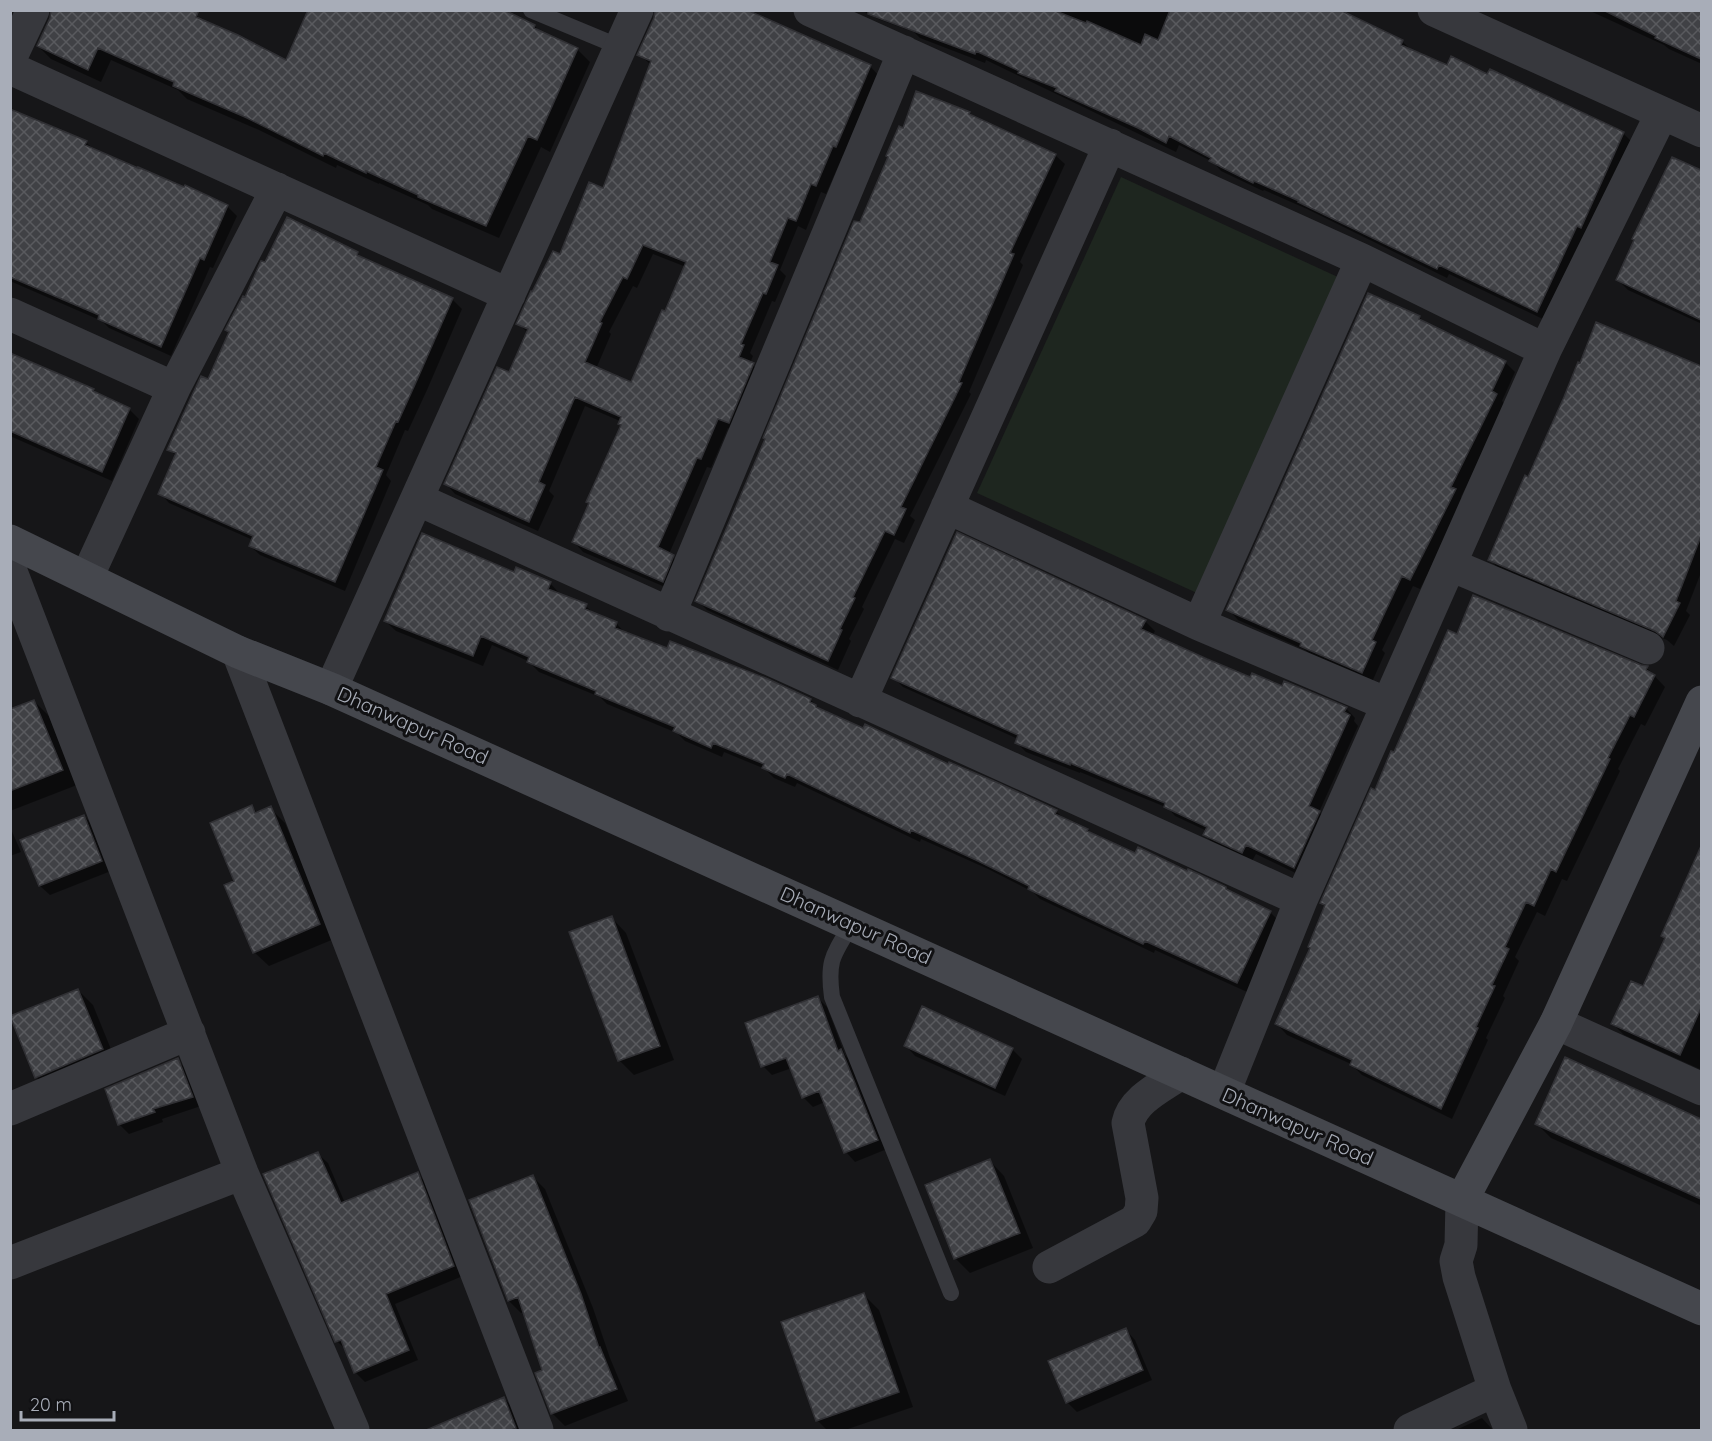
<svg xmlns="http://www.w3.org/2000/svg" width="1712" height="1441" viewBox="0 0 1712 1441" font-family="Quicksand,sans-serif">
<defs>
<pattern id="building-cross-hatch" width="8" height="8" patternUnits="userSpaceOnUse" patternTransform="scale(1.5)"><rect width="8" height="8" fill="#404145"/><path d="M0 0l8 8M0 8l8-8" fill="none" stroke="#595a5e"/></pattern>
</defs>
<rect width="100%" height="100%" fill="#161618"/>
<path fill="#1e261f" d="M 1121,177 L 1340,278 L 1197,593 L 977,493 Z"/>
<path fill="#0007" fill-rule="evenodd" d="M 861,10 L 1337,10 L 1402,41 L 1412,51 L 1447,67 L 1488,76 L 1623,133 L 1633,143 L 1547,321 L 1449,274 L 1447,278 L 1307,209 L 1264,190 L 1263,191 L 1221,171 L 1213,162 L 1179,145 L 1176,152 L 986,60 L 985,63 L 920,38 L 914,32 L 878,19 Z
M 1588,10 L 1702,10 L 1702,64 L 1669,49 L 1664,45 Z
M 52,18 L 287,62 L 535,26 L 541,33 L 577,49 L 590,62 L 550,152 L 541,147 L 499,238 L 432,209 L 428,205 L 379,183 L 379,184 L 337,165 L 336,168 L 259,130 L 187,99 L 178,90 L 111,60 L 101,82 L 51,59 L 38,46 Z
M 639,54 L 870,66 L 879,76 L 846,156 L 843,155 L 826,194 L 821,192 L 806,230 L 798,226 L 780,270 L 786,276 L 775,302 L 772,301 L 750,353 L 753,356 L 750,363 L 763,374 L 739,432 L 728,428 L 711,468 L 707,467 L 669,554 L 683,566 L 672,590 L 583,552 L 574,542 L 622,426 L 620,421 L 585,406 L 549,491 L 554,496 L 538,531 L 455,494 L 446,484 L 510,374 L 528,333 L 518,323 L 604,190 L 651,65 ZM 653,254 L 686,267 L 666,313 L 632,384 L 596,369 L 611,334 L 609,332 L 633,286 L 637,288 Z
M 10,107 L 21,115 L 86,142 L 96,152 L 227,206 L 237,216 L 213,268 L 210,267 L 171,356 L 109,328 L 102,321 L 10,281 Z
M 969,113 L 975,119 L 1055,155 L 1065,164 L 1020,262 L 1023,265 L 969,392 L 971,394 L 910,516 L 915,520 L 904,543 L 895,539 L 862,607 L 864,609 L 849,639 L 851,641 L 838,670 L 707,610 L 697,600 L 903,130 Z
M 1672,159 L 1702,172 L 1702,324 L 1628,290 L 1618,280 Z
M 357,254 L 363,260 L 452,299 L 462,309 L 427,390 L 408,431 L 405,430 L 386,475 L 391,481 L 345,591 L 260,555 L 250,546 L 253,540 L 169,503 L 160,493 L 176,456 L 169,449 L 209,381 Z
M 1419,317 L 1427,324 L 1505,362 L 1515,372 L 1502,401 L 1506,405 L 1461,497 L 1465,501 L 1420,589 L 1413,586 L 1382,650 L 1385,653 L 1372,682 L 1312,656 L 1305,650 L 1238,620 L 1228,609 Z
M 1597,324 L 1702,368 L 1702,570 L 1686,611 L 1690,615 L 1674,646 L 1667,640 L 1500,570 L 1490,560 L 1580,365 Z
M 10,355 L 93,391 L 129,409 L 139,419 L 112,481 L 10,436 Z
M 514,574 L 550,583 L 560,594 L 560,595 L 586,606 L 594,614 L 616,623 L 626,634 L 811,700 L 821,710 L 1056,811 L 1065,820 L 1087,830 L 1092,834 L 1136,855 L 1226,888 L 1230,892 L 1270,912 L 1280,922 L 1247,992 L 1155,950 L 1154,953 L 1040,899 L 1033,892 L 988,869 L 921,839 L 920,842 L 797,783 L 795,787 L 774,778 L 765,769 L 724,752 L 722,757 L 685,741 L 677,733 L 607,704 L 600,697 L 539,672 L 528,661 L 492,645 L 483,666 L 396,631 L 385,621 Z
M 1145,621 L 1155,631 L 1152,636 L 1251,679 L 1346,708 L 1355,718 L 1354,721 L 1358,726 L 1319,812 L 1329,822 L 1304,877 L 1256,854 L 1252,861 L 1215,845 L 1205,835 L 1207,831 L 1175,816 L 1168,808 L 1080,772 L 1080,773 L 1026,752 L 1017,743 L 1018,739 L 903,687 L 893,677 Z
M 1457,636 L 1647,668 L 1665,687 L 1645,726 L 1641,724 L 1618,769 L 1620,771 L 1567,881 L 1562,879 L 1545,916 L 1537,912 L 1515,957 L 1519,961 L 1503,996 L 1505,998 L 1486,1038 L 1488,1040 L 1452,1119 L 1362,1075 L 1351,1064 L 1287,1035 L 1277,1024 L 1311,948 L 1326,907 L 1322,903 L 1395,754 Z
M 34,701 L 49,716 L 77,785 L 10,811 L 10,711 Z
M 252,807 L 258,813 L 270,808 L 285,823 L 334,939 L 269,966 L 254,952 L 236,881 Z
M 84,816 L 94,826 L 111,871 L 50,895 L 40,886 L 22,841 Z
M 10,827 L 21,852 L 10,856 Z
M 1702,843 L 1702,1070 L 1624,1035 L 1613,1024 L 1644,988 L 1666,939 Z
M 612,918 L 626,933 L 674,1060 L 634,1075 L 619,1060 Z
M 78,990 L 93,1005 L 117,1064 L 51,1092 L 36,1077 Z
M 817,997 L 827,1007 L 845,1055 L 851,1061 L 887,1149 L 855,1162 L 846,1152 L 825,1102 L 813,1107 L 803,1097 L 792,1068 L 772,1075 L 763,1066 Z
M 923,1008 L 1012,1049 L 1022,1059 L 1005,1096 L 915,1056 L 906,1046 Z
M 1566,1059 L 1702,1120 L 1702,1206 L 1551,1138 L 1537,1124 Z
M 177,1060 L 187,1070 L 201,1106 L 162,1119 L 163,1122 L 129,1134 L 119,1124 Z
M 318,1154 L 328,1163 L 345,1203 L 418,1174 L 427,1184 L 463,1276 L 395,1304 L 418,1360 L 365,1382 L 355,1372 L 347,1351 L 337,1341 Z
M 990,1161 L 1004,1176 L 1033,1248 L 970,1273 L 955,1258 Z
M 533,1177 L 545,1189 L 593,1308 L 610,1358 L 628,1401 L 565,1426 L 552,1413 L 544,1371 L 524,1312 L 521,1313 L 509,1301 Z
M 864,1295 L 879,1310 L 913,1407 L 845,1430 L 827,1430 L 817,1420 Z
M 1126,1330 L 1135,1340 L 1152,1380 L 1077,1412 L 1067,1402 Z
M 504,1398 L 513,1408 L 523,1430 L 440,1430 Z
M 1482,1418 L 1493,1430 L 1456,1430 Z"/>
<path fill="url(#building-cross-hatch)" stroke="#303034" stroke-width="1.5" fill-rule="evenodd" d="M 51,10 L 199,10 L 196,17 L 238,35 L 286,60 L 308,10 L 504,10 L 535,25 L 534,28 L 578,48 L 537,140 L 528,136 L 486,226 L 418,197 L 418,195 L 366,171 L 366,173 L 324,153 L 323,156 L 245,117 L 173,86 L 174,82 L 98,48 L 88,70 L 37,46 L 50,18 Z
M 655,10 L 747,10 L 871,65 L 836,147 L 833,146 L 816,186 L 811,184 L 796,221 L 788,218 L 770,262 L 778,265 L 766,294 L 763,293 L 741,344 L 744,345 L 739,357 L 754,363 L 729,423 L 718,419 L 701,459 L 697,458 L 658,547 L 674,555 L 663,582 L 572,542 L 589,503 L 586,502 L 621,425 L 618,424 L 621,417 L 575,397 L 539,482 L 545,485 L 529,522 L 444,484 L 497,367 L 509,372 L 528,329 L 516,324 L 531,291 L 532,292 L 553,251 L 560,254 L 589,182 L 603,188 L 651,61 L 637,55 L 654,18 ZM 643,245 L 686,262 L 665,311 L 662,310 L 631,382 L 585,362 L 602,323 L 600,322 L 623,277 L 627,279 Z
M 868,10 L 1053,10 L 1086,23 L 1087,21 L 1141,45 L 1145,34 L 1158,40 L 1170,10 L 1340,10 L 1403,40 L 1401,45 L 1447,65 L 1451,56 L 1487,74 L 1490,69 L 1624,132 L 1581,228 L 1577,226 L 1537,312 L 1439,265 L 1437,269 L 1298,202 L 1299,201 L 1254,181 L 1253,183 L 1209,161 L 1211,158 L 1169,136 L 1166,143 L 1138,128 L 1055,91 L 1057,88 L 1018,73 L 1019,71 L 976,51 L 975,54 L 868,14 Z
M 1603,10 L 1701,10 L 1701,59 L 1655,38 L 1656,36 Z
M 916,91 L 970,112 L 969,114 L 1056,154 L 1010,253 L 1014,254 L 959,382 L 962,383 L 901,507 L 906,509 L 894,535 L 885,531 L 853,597 L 855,598 L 840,629 L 842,630 L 828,661 L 695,601 L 765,439 L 763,438 L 854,221 L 860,222 L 888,157 L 886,156 L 899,126 L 903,128 Z
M 10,109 L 87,141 L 85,145 L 138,168 L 138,167 L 184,187 L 185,185 L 228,205 L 204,260 L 200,258 L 161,347 L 98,319 L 99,315 L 10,277 Z
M 1672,157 L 1701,170 L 1701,320 L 1616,280 L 1634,240 L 1632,239 Z
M 287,217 L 358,252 L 357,255 L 453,298 L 417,380 L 398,422 L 396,421 L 376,467 L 383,470 L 335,582 L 249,546 L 253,536 L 158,494 L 176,453 L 167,450 L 181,419 L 201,376 L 208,379 L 229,332 L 225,330 L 243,296 L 245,297 L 261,261 L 265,262 Z
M 1368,293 L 1420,316 L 1419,319 L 1506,361 L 1492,391 L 1497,394 L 1451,487 L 1456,489 L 1410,580 L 1402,576 L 1372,640 L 1376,642 L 1362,673 L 1300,646 L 1301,643 L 1226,610 Z
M 1596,322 L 1701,366 L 1701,536 L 1676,601 L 1680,603 L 1663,637 L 1655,631 L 1488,560 L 1525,475 L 1528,477 L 1564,397 L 1578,362 L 1580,363 Z
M 10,353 L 94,389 L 93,391 L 130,408 L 102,472 L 10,431 Z
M 957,532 L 1146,620 L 1141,629 L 1207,659 L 1250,677 L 1252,673 L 1282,686 L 1284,681 L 1347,707 L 1344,712 L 1350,715 L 1309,806 L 1320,811 L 1294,868 L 1246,845 L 1242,853 L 1203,835 L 1207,827 L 1164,807 L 1165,803 L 1070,763 L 1070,765 L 1015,743 L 1018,735 L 891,678 Z
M 422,533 L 514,572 L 516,567 L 551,582 L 548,589 L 587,604 L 585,609 L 617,622 L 615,628 L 667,648 L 670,641 L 768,679 L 811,699 L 810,702 L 816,705 L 816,707 L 863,728 L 865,724 L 948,764 L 949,762 L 996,782 L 1057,810 L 1055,814 L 1088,829 L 1087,831 L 1135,853 L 1138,847 L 1187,871 L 1188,869 L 1226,887 L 1226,889 L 1271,911 L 1237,983 L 1145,941 L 1143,944 L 1028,889 L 1029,886 L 976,860 L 911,830 L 910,833 L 787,774 L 785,778 L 762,768 L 764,764 L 713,743 L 711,748 L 673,731 L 675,727 L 595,694 L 596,691 L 527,662 L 529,657 L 481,636 L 473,656 L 384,621 Z
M 1473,595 L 1641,665 L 1648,666 L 1646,670 L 1655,675 L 1634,717 L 1630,715 L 1608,758 L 1610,759 L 1556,872 L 1551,869 L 1534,906 L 1526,902 L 1505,947 L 1509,949 L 1492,985 L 1495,986 L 1476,1027 L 1478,1028 L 1441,1109 L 1350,1065 L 1352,1060 L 1275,1024 L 1310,948 L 1308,947 L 1325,905 L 1320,903 L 1371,788 L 1375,790 L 1391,751 L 1394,752 L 1448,630 L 1457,634 Z
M 34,700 L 63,770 L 10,791 L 10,709 Z
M 252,805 L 255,813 L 271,806 L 320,924 L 253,953 L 224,885 L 234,881 L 210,823 Z
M 84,815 L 102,861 L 39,886 L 20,840 Z
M 1701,846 L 1701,1008 L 1680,1055 L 1611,1024 L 1631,981 L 1643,986 L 1665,938 L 1661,936 Z
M 612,916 L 660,1046 L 618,1061 L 569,932 Z
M 78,989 L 103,1049 L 35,1078 L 10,1016 Z
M 818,996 L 838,1051 L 841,1049 L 878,1140 L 844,1153 L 819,1091 L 802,1098 L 786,1058 L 761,1067 L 745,1023 Z
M 922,1006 L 1013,1048 L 995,1088 L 904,1046 Z
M 1565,1057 L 1701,1119 L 1701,1199 L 1535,1124 Z
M 178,1058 L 193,1097 L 153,1109 L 155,1112 L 118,1125 L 105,1089 Z
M 318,1152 L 341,1203 L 418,1172 L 454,1266 L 386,1294 L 409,1350 L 354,1373 L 341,1340 L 335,1342 L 263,1174 Z
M 990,1159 L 1020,1233 L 954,1259 L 925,1185 Z
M 533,1175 L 581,1294 L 599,1348 L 600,1347 L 617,1389 L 551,1414 L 535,1373 L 542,1370 L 518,1297 L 508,1301 L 469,1200 Z
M 864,1293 L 899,1392 L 816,1421 L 781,1322 Z
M 1126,1328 L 1143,1370 L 1066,1403 L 1048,1361 Z
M 504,1397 L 516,1428 L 509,1431 L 424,1431 Z"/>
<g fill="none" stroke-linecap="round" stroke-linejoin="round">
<path stroke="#37383d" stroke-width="16" d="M 531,10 L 620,47
M 852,924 C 833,955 827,960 832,997 L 951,1293"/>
<path stroke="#37383d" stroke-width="33" d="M 810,10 L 1362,260 L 1545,350
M 1434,10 L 1702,131
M 10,59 L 33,10
M 10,68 L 509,295
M 10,314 L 174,388
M 417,499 L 1301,900
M 947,507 L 1199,624 L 1387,704
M 1451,565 L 1648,648
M 10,569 L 242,1173 L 353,1430
M 87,577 L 174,388 L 277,189
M 669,615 L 904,52
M 1199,624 L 1362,260
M 238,652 L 537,1430
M 331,689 L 637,10
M 860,701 L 1110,145
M 1556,1023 L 1702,1089
M 1224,1092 L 1301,900 L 1545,350 L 1662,113
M 10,1109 L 189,1033
M 1462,1200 L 1461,1245 L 1456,1261 L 1459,1277 L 1495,1390 L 1511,1430
M 10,1263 L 242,1173
M 1049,1267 L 1135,1221 L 1141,1211 L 1142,1198 L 1128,1123 C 1133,1099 1163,1086 1181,1073
M 1410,1430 L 1495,1390"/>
<path stroke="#45474d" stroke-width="33" d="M 10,541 L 238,652 L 331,689 L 1702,1309
M 1462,1200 L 1556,1023 L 1702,702"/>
</g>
<g text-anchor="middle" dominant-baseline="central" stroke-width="6" stroke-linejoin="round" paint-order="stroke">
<g font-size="20" fill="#a8adb8" stroke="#111113">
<text transform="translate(413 725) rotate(24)">Dhanwapur Road</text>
<text transform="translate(856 925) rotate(24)">Dhanwapur Road</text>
<text transform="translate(1298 1126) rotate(24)">Dhanwapur Road</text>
</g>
</g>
<rect width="1712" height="1441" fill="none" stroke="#a8adb8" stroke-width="24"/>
<path d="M21 1411v9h93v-9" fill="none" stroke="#a8adb8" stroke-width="3"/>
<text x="30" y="1411" font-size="18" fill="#a8adb8" stroke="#111113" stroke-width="4.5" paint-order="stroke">20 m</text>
</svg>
